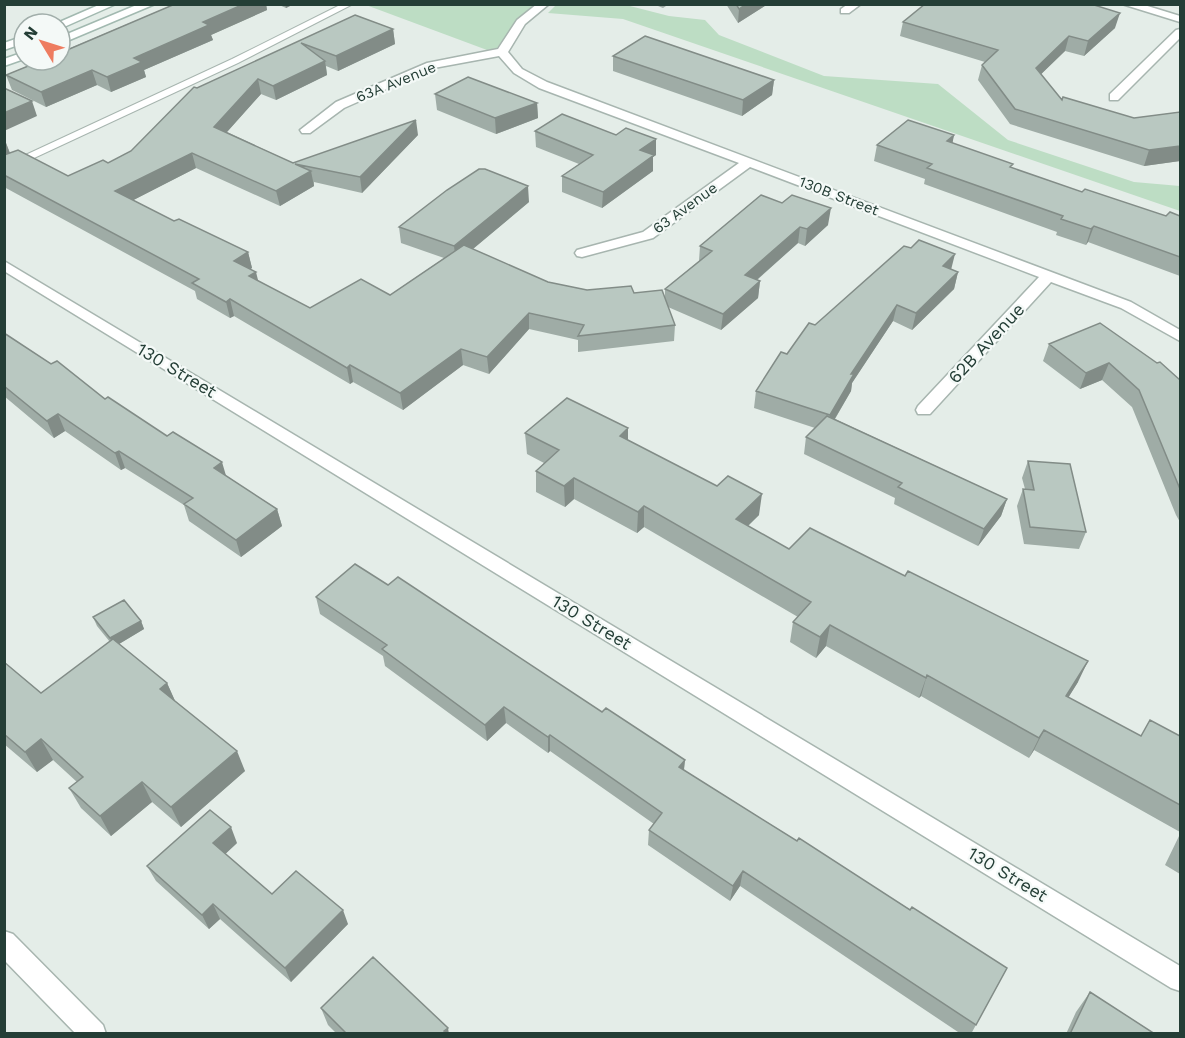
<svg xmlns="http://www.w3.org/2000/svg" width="1185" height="1038" viewBox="0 0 1185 1038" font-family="'Work Sans',sans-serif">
<rect width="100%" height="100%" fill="#e4ede8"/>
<path fill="#bdddc4" d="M 366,5 L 542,5 L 517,21 L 497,48 L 487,50 Z
M 556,5 L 626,5 L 669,16 L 705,20 L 719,35 L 824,76 L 938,84 L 1008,140 L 1134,182 L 1180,186 L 1180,211 L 623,19 L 548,13 Z"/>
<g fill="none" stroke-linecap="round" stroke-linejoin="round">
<defs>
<path id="lane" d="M 342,4 L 353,4 L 238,63 L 4,172 L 4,165 L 232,59 Z"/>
<path id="street" d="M 537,4 L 549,4 L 525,24 L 508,52 L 522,69 L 547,82 L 1131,302 L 1180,330 L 1180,341 L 1121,308 L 1051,282 L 930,414 L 918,414 L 916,410 L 918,406 L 1039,277 L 750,167 L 653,238 L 582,257 L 577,256 L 575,253 L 577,250 L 643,232 L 739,163 L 539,88 L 514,73 L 499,56 L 434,68 L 344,108 L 310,133 L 302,133 L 300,130 L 336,102 L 427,63 L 498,49 L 517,20 Z
M 848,4 L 861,4 L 849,13 L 841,13 L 841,9 Z
M 1122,4 L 1141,4 L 1180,16 L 1180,22 Z
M 1180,29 L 1180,38 L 1118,100 L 1110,100 L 1110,94 L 1176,30 Z
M 4,261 L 1180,966 L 1180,991 L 1171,988 L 4,271 Z
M 4,931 L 13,934 L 103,1025 L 106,1034 L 76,1034 L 4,960 Z"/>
<path id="secondary" d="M 101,4 L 116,4 L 64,27 L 60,28 L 60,24 L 55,24 Z
M 139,4 L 155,4 L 60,44 L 60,37 Z
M 24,36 L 24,43 L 4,50 L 4,43 Z
M 24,52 L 24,59 L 4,66 L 4,59 Z"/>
</defs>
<use href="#lane" stroke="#a7b5af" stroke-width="2"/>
<use href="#street" stroke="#a7b5af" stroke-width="3"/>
<use href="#secondary" stroke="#a2b9b0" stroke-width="3"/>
<use href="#lane" fill="#fff" fill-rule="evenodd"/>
<use href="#street" fill="#fff" fill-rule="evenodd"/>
<use href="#secondary" fill="#fff" fill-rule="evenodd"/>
</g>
<path fill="#9faca6" d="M 175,4 L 266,4 L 267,10 L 211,35 L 213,40 L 144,70 L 146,77 L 111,92 L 97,85 L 46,107 L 12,90 L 6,75 Z
M 277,4 L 294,4 L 286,8 Z
M 653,4 L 669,4 L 663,8 Z
M 726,4 L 768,4 L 738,23 Z
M 355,15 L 393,29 L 395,44 L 338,71 L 326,66 L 327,75 L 276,100 L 261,94 L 227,132 L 293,163 L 418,135 L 362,193 L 314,182 L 314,186 L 280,206 L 196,168 L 133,200 L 174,221 L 248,252 L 252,268 L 250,269 L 258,281 L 310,308 L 390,295 L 444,258 L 401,243 L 399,227 L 529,202 L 473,249 L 548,282 L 587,290 L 634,293 L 665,298 L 665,289 L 699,261 L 700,246 L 761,195 L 828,225 L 805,246 L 798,243 L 757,280 L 760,281 L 758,298 L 721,330 L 668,307 L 675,325 L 674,341 L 578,352 L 578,340 L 529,329 L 489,374 L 463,365 L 403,410 L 353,382 L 350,384 L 234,316 L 230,318 L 197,299 L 195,291 L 4,187 L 4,142 L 6,143 L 10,153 L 68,176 L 108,163 L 131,151 L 197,88 Z
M 903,22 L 1115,28 L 1084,56 L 1065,51 L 1041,74 L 1062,100 L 1134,118 L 1180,112 L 1180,161 L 1144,166 L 1010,124 L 978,80 L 982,65 L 985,62 L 900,36 Z
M 613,56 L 774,80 L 772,95 L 742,116 L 613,71 Z
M 435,94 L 537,103 L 538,118 L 496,134 L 437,110 Z
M 535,131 L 616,135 L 656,139 L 656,155 L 653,157 L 653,171 L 602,208 L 562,192 L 562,176 L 579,164 L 536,147 Z
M 954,135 L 952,143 L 1012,168 L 1082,192 L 1166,216 L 1180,216 L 1180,276 L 1088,242 L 1086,245 L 1056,235 L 1057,232 L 924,184 L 925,179 L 874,161 L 877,145 Z
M 951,269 L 958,272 L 954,289 L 912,330 L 893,321 L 852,383 L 851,391 L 835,419 L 1007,499 L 1001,516 L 978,546 L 894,504 L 895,498 L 804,454 L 806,437 L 815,428 L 754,408 L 756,391 L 787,354 L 815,325 Z
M 4,333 L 51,364 L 277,509 L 282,526 L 241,557 L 189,521 L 184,505 L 125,468 L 121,470 L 65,431 L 54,438 L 4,396 Z
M 1049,344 L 1180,380 L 1180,522 L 1176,515 L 1132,407 L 1102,380 L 1080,389 L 1043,361 Z
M 628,428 L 628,440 L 759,515 L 748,526 L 789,549 L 1078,682 L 1068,698 L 1141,736 L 1180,736 L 1180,832 L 1034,750 L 1029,758 L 921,696 L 919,698 L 826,646 L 816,658 L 790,642 L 793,622 L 798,617 L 644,527 L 637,533 L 574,499 L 565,507 L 536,492 L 536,471 L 544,463 L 527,454 L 525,433 Z
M 1028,461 L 1086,532 L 1079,549 L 1024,544 L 1017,506 L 1023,489 L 1025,489 L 1022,478 Z
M 388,585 L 602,712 L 685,760 L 684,770 L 797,841 L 1007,968 L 971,1034 L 961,1034 L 740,886 L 730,901 L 648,845 L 649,830 L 654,824 L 550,751 L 548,753 L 506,723 L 487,741 L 385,666 L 383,656 L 320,614 L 316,597 Z
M 93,617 L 141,621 L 144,629 L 119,644 L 167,683 L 175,701 L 245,771 L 181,827 L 152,802 L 111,836 L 81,808 L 69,788 L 77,782 L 53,760 L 37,772 L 4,744 L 4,662 L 41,693 L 110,642 L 97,626 Z
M 1180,834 L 1180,874 L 1165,865 Z
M 237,843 L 225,854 L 272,894 L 348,924 L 291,982 L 220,919 L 209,929 L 156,881 L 147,866 Z
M 1090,992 L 1155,1034 L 1066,1034 L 1076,1012 Z
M 321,1008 L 449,1034 L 337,1034 L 328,1025 Z"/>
<path fill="#828c87" d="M 244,4 L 266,4 L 267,10 L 211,35 L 213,40 L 144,70 L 146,77 L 111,92 L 107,77 L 134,58 L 203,22 Z
M 285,4 L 294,4 L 286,8 Z
M 746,4 L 768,4 L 738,23 L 739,9 Z
M 1120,13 L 1115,28 L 1084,56 L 1088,41 Z
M 393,29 L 395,44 L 338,71 L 336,56 Z
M 1069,36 L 1065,51 L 1032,83 L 1036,68 Z
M 325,61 L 327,75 L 276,100 L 273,86 Z
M 92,70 L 97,85 L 46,107 L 41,92 Z
M 258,79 L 261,94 L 218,142 L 214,127 Z
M 774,80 L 772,95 L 742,116 L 743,100 Z
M 32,101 L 37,116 L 4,131 L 4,113 Z
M 537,103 L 538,118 L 496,134 L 495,118 Z
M 416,120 L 418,135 L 362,193 L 360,177 Z
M 954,135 L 951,151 L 947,141 Z
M 656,139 L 656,155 L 653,157 L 653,171 L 602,208 L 603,192 L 640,150 Z
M 6,143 L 12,159 L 4,162 L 4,144 Z
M 1180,146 L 1180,161 L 1144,166 L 1149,150 Z
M 192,153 L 196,168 L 120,207 L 115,191 Z
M 311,171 L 314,186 L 280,206 L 276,191 Z
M 528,186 L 529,202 L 456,263 L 454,246 Z
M 831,208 L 828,225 L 805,246 L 807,229 Z
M 1094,226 L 1088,242 L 1086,245 L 1091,229 Z
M 800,227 L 798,243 L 743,292 L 745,275 Z
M 248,252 L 252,268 L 238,277 L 234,261 Z
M 955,254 L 951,270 L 943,266 Z
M 256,272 L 260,288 L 249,276 Z
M 958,272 L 954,289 L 912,330 L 916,313 Z
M 760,281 L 758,298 L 721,330 L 723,314 Z
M 230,299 L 234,316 L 230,318 L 226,302 Z
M 897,305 L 893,321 L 852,383 L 851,391 L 827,432 L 830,415 L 851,374 Z
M 529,313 L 529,329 L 489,374 L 487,357 Z
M 461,349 L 463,365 L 403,410 L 400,393 Z
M 1109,363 L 1102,380 L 1080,389 L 1086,373 Z
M 350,365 L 353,382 L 350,384 L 347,368 Z
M 58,414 L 65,431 L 54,438 L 47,421 Z
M 628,428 L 628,449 L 620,436 Z
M 119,451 L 125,468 L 121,470 L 115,453 Z
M 222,462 L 227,479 L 214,468 Z
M 574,478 L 574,499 L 565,507 L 564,486 Z
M 762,494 L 759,515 L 733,540 L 736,519 Z
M 1007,499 L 1001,516 L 978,546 L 984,529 Z
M 644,506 L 644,527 L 637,533 L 638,512 Z
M 277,509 L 282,526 L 241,557 L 236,540 Z
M 141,621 L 144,629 L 114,647 L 110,638 Z
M 830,625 L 826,646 L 816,658 L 820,637 Z
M 1088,661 L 1078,682 L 1056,717 L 1066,696 Z
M 927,675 L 921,696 L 919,698 L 926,678 Z
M 167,683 L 176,703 L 160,689 Z
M 504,707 L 506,723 L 487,741 L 485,725 Z
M 1044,730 L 1034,750 L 1029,758 L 1039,738 Z
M 550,735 L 550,751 L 548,753 L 548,737 Z
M 41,739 L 53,760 L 37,772 L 25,752 Z
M 237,751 L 245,771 L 181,827 L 171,807 Z
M 685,760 L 683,776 L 679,767 Z
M 142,782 L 152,802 L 111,836 L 100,816 Z
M 231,827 L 237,843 L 220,859 L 213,843 Z
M 743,871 L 740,886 L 730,901 L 733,886 Z
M 213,904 L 220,919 L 209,929 L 202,915 Z
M 343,910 L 348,924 L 291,982 L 285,968 Z
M 448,1028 L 449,1034 L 445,1034 L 444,1031 Z"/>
<path fill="#b9c8c1" stroke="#828c87" stroke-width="1.5" d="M 175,4 L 244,4 L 203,22 L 209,25 L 134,58 L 142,62 L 107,77 L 92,70 L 41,92 L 6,75 L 43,60 L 60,60 L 60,53 Z
M 736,4 L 746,4 L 739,9 Z
M 925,4 L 1091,4 L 1120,13 L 1088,41 L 1069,36 L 1036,68 L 1062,100 L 1063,97 L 1134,118 L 1180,112 L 1180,146 L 1149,150 L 1015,109 L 982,65 L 998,50 L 903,22 Z
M 355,15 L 393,29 L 336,56 L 301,43 L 325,61 L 273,86 L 258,79 L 214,127 L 293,163 L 416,120 L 360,177 L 295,164 L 311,171 L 276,191 L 192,153 L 115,191 L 174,221 L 179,219 L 248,252 L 234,261 L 256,272 L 249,276 L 310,308 L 361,279 L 390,295 L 464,245 L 548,282 L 587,290 L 631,286 L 634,293 L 662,290 L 675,325 L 578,336 L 584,325 L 529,313 L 487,357 L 461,349 L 400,393 L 350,365 L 347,368 L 230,299 L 226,302 L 192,283 L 199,279 L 4,175 L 4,155 L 18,150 L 68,176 L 103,160 L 108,163 L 131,151 L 194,87 L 197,88 Z
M 645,36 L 774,80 L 743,100 L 613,56 Z
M 468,77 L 537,103 L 495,118 L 435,94 Z
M 4,88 L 32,101 L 4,113 Z
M 562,114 L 616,135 L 626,128 L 656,139 L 640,150 L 654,155 L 603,192 L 562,176 L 593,155 L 535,131 Z
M 908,120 L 954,135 L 947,141 L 1013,164 L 1010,167 L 1082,192 L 1085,189 L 1166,216 L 1170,212 L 1180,216 L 1180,257 L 1094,226 L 1091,229 L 1061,219 L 1063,216 L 927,168 L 932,164 L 877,145 Z
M 479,169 L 485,169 L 528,186 L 454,246 L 399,227 L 447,190 Z
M 761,195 L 782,203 L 792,195 L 831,208 L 807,229 L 800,227 L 745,275 L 760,281 L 723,314 L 665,289 L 712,251 L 700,246 Z
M 919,240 L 955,254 L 943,266 L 958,272 L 916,313 L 897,305 L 851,374 L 854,374 L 830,415 L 756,391 L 781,352 L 787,354 L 809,323 L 815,325 L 904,246 L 911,248 Z
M 1100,323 L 1157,363 L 1160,362 L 1180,380 L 1180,489 L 1139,390 L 1109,363 L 1086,373 L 1049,344 Z
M 4,333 L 51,364 L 57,361 L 105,399 L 108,397 L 167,436 L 173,432 L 222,462 L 214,468 L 277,509 L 236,540 L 184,504 L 193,498 L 119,451 L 115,453 L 58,414 L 47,421 L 4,386 Z
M 567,398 L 628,428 L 620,436 L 717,486 L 728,476 L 762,494 L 736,519 L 789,549 L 810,528 L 905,576 L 908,571 L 1088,661 L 1066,696 L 1141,736 L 1150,720 L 1180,736 L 1180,805 L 1044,730 L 1039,738 L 927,675 L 926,678 L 830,625 L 820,637 L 793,622 L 811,602 L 644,506 L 638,512 L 574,478 L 564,486 L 536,471 L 559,450 L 525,433 Z
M 827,416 L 1007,499 L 984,529 L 898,487 L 902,483 L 806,437 Z
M 1028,461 L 1070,464 L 1086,532 L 1030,527 L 1023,489 L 1034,490 Z
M 355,564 L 388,585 L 398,577 L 602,712 L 606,708 L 685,760 L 679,767 L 797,841 L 799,838 L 910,910 L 912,907 L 1007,968 L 976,1025 L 743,871 L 733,886 L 649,830 L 662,813 L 550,735 L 548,737 L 504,707 L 485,725 L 382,649 L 387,645 L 316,597 Z
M 124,600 L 141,621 L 110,638 L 93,617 Z
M 113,639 L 167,683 L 160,689 L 237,751 L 171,807 L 142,782 L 100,816 L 69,788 L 83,777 L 41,739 L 25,752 L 4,734 L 4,662 L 41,693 Z
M 210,810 L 231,827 L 213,843 L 272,894 L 296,871 L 343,910 L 285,968 L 213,904 L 202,915 L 147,866 Z
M 373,957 L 448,1028 L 444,1031 L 447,1034 L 347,1034 L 321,1008 Z
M 1090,992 L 1155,1034 L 1070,1034 Z"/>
<g text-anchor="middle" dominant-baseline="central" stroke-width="4.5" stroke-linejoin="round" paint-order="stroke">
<g font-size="15" fill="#243e36" stroke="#f4f9f7">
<text transform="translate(396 82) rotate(-22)">63A Avenue</text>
<text transform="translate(839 196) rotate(21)">130B Street</text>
<text transform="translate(685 208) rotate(-36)">63 Avenue</text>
</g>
<g font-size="18" fill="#243e36" stroke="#f4f9f7">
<text transform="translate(986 343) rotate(-47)">62B Avenue</text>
<text transform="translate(177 370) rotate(31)">130 Street</text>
<text transform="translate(592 622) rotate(31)">130 Street</text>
<text transform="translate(1008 874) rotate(31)">130 Street</text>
</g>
</g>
<rect width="1185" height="1038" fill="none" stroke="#243e36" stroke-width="12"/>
<g transform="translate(42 42) rotate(308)"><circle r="28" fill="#f4f9f7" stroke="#a1aeaa" stroke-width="1.5"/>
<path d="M0-4.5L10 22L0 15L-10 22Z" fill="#ee7c60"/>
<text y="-9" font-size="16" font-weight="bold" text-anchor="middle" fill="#243e36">N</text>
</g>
</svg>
